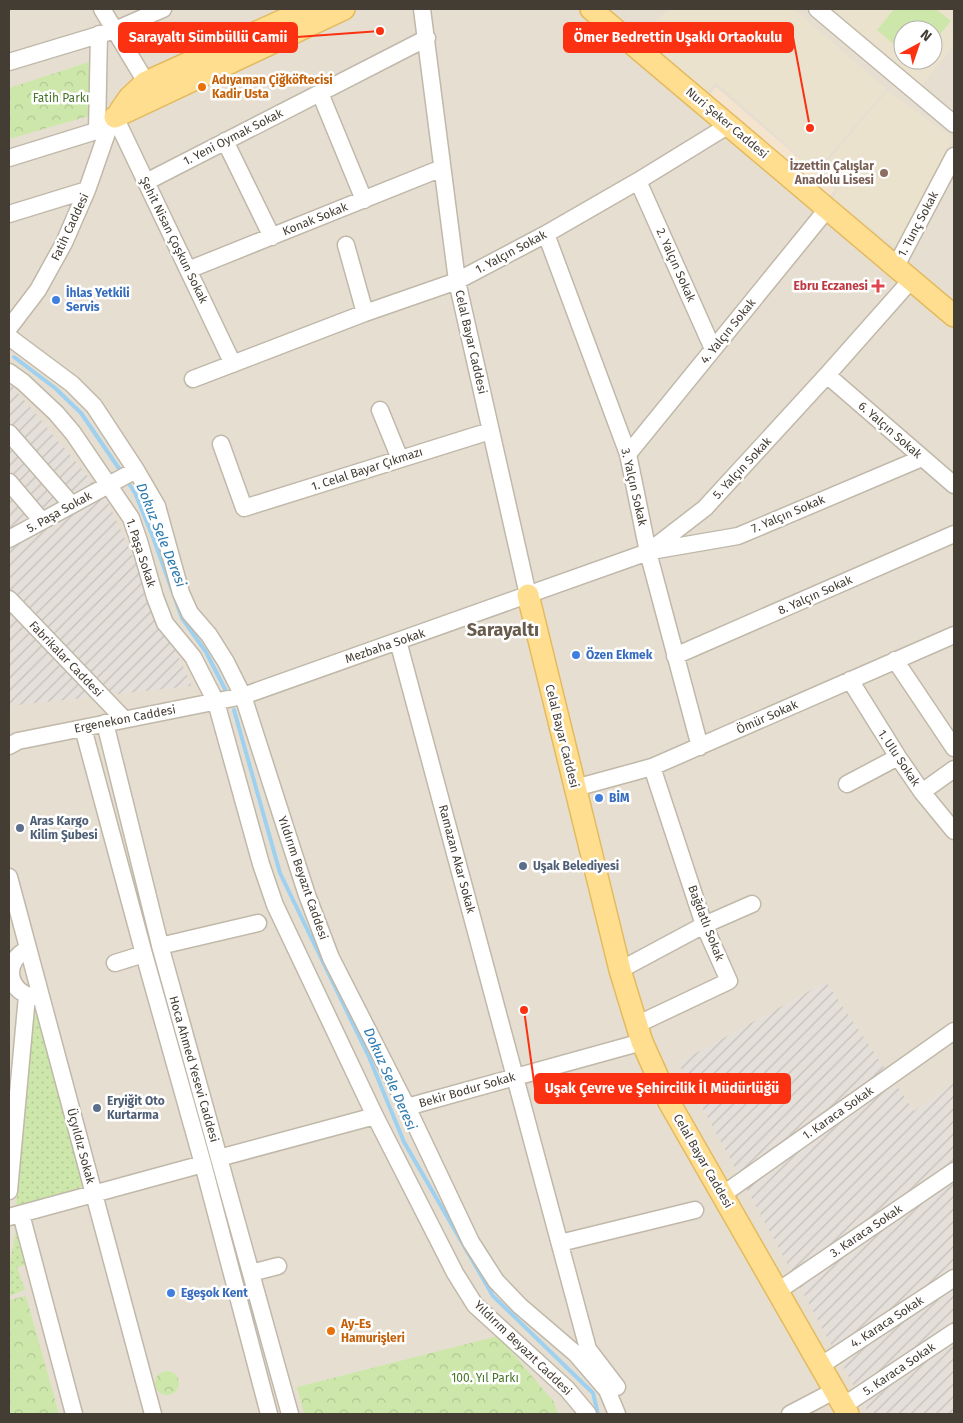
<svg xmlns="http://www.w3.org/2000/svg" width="963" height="1423" viewBox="0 0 963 1423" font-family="'Fira Sans',sans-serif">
<defs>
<pattern id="industrial-furrows" width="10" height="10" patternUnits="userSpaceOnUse" patternTransform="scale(1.25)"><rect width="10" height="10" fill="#e4dfd9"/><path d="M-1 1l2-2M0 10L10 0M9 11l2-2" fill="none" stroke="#c5c0bb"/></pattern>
<pattern id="grass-dots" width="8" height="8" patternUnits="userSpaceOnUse" patternTransform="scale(1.25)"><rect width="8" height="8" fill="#cde7ab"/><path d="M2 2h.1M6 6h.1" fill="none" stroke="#b1c794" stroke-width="1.8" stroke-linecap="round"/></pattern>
<pattern id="park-crowns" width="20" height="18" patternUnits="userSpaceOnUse" patternTransform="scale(1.25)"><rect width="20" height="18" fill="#cde7ab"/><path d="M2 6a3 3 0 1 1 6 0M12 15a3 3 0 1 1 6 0" fill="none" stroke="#b1c794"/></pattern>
</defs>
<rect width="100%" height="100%" fill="#f2ede3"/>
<path fill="#e6dfd1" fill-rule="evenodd" d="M 9,9 L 954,9 L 954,1414 L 9,1414 ZM 903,30 L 933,30 L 933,60 L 903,60 Z"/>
<path fill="#f5e4cd" d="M 716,87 L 835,189 L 828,198 L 709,96 Z"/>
<path fill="url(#industrial-furrows)" d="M 9,382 L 106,498 L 192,686 L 9,706 Z
M 826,982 L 914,1111 L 954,1082 L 954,1414 L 869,1414 L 678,1063 Z"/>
<path fill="#ebe2cd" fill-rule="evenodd" d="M 669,9 L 793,9 L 886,89 L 823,163 L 825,165 L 887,91 L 953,138 L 897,248 L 833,199 L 842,180 L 831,170 L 841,181 L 836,189 L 716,82 L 706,93 L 641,35 Z
M 828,9 L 954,9 L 954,45 L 921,86 ZM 903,30 L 933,30 L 933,60 L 903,60 Z"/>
<path fill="url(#grass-dots)" d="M 35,1003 L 89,1185 L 16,1206 Z
M 17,1225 L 29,1264 L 17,1267 L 25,1290 L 9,1296 L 9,1267 Z"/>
<path fill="url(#park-crowns)" d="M 89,62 L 89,116 L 9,139 L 9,88 Z
M 26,1296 L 59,1414 L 9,1414 L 9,1300 Z
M 498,1336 L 554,1402 L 558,1414 L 304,1414 L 297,1387 Z
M155 1383a12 12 0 1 1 24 0a12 12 0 1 1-24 0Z"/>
<path fill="#cde7ab" d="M 894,9 L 936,9 L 951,21 L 933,43 L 933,30 L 903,30 L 903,52 L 877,30 Z"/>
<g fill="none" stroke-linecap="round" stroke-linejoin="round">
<path stroke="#9ed0f0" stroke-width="4" d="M 14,357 L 55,388 L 81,413 L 122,473
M 126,479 L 135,493 L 153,537 L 182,618 L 206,652 L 227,693
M 234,710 L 280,873 L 369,1057 L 404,1142 L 493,1296 L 593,1393 L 598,1414"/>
<defs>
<path id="minor" d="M 102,9 L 146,82
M 422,9 L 457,281 L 528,595
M 817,9 L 954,124
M 9,62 L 115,30 L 163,9
M 320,93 L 364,200
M 115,117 L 233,364
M 97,131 L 99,34
M 225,141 L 272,237
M 9,158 L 109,127
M 638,181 L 713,349
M 146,182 L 427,38
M 9,214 L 87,190
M 546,234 L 628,454 L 648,552 L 700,747
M 346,245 L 365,313
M 896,266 L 954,156
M 188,270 L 442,168
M 9,328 L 38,290 L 64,243 L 87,190 L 109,127 L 115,117
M 9,337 L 72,384 L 94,406 L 136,470 L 157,506 L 181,593 L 190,613 L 209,635 L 226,662 L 243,696 L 307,895 L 331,958 L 407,1107 L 471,1242 L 496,1281 L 520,1306 L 576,1354 L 607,1390 L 617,1414
M 9,372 L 23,382 L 56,413 L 73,433 L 131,518 L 139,541 L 155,597 L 165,623 L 193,657 L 216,702 L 261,864 L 275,905 L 375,1116 L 455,1273 L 475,1305 L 567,1389 L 588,1414
M 827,375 L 954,485
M 193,379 L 365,313 L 457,281 L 546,234 L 638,181 L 729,125
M 380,410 L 400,459
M 9,433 L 72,505
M 221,444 L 244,508 L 490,431
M 628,454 L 828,208
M 9,482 L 42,521
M 9,539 L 136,470
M 651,551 L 738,536 L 922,458
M 9,599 L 124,719
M 398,641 L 588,1349 L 617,1387
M 675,656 L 954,534
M 895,660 L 954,748
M 850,680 L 898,757 L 922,792 L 954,831
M 105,723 L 161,949 L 290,1414
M 83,728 L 144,954 L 203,1164 L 269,1414
M 9,746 L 18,741 L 243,696 L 648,552 L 705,508 L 827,375 L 912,279
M 847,784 L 898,757
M 575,788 L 652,767 L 954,635
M 922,792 L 954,769
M 9,877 L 153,1414
M 160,946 L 258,923
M 28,949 C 2,961 7,994 36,997
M 115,963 L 144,954
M 620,970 L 704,925 L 752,904
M 636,1025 L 729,981 L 704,925 L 652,767
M 407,1107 L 642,1042
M 219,1158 L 375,1116
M 9,1191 L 27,996
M 722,1195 L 954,1031
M 21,1214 L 74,1414
M 9,1217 L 203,1164
M 560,1243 L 695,1210
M 251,1273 L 278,1266
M 778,1291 L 954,1171
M 820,1366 L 954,1278
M 843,1406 L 954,1332
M 790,1414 L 834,1391"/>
<path id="major" d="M 591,9 L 954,316
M 120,111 L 129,98 L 146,82 L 308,9
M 115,117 L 344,9
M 528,595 L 620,970 L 642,1042 L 669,1102 L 848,1414"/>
</defs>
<use href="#minor" stroke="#c0b8a9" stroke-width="19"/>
<use href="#major" stroke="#e4ba5f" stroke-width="24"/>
<use href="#minor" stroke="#fff" stroke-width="16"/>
<use href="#major" stroke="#ffde8f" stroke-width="21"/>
</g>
<g fill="#e8710a" stroke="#fff" stroke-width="2">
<circle cx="202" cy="87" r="5"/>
<circle cx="331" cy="1331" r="5"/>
</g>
<circle fill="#8d6e63" stroke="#fff" stroke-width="2" cx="884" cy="173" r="5"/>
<path fill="#e0444e" stroke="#fff" stroke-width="2" d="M875.5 278.5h5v5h5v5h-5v5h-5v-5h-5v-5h5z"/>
<g fill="#3f7fe0" stroke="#fff" stroke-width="2">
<circle cx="56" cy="300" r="5"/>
<circle cx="576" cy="655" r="5"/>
<circle cx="599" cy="798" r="5"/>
<circle cx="171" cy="1293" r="5"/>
</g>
<g fill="#5c6f8a" stroke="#fff" stroke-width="2">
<circle cx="20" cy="828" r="5"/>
<circle cx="523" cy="866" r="5"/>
<circle cx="97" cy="1108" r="5"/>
</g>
<g text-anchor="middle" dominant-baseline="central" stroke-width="5" stroke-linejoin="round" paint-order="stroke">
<g font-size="12" font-weight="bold" fill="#c56008" stroke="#fff" text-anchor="start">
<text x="212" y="80">Adıyaman Çiğköftecisi<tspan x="212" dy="14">Kadir Usta</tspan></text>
<text x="341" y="1324">Ay-Es<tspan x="341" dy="14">Hamurişleri</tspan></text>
</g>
<g font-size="12" fill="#467527" stroke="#fff">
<text x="61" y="98">Fatih Parkı</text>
<text x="485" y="1378">100. Yıl Parkı</text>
</g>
<g font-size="12" fill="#443d34" stroke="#fff">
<text transform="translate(727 123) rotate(40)">Nuri Şeker Caddesi</text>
<text transform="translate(233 137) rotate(-27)">1. Yeni Oymak Sokak</text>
<text transform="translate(315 219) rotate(-22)">Konak Sokak</text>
<text transform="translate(918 224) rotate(-62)">1. Tunç Sokak</text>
<text transform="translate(70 227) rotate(-65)">Fatih Caddesi</text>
<text transform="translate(174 240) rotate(64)">Şehit Nisan Çoşkun Sokak</text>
<text transform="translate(511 252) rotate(-28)">1. Yalçın Sokak</text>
<text transform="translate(676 265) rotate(66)">2. Yalçın Sokak</text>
<text transform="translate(728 331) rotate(-51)">4. Yalçın Sokak</text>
<text transform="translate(471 342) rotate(77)">Celal Bayar Caddesi</text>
<text transform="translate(890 430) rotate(41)">6. Yalçın Sokak</text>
<text transform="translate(742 468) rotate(-47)">5. Yalçın Sokak</text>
<text transform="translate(367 469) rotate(-18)">1. Celal Bayar Çıkmazı</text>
<text transform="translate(634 487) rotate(77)">3. Yalçın Sokak</text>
<text transform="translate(59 512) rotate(-29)">5. Paşa Sokak</text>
<text transform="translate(788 514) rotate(-23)">7. Yalçın Sokak</text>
<text transform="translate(141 553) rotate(72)">1. Paşa Sokak</text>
<text transform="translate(815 595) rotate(-24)">8. Yalçın Sokak</text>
<text transform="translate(385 646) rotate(-19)">Mezbaha Sokak</text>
<text transform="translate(66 659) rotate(46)">Fabrikalar Caddesi</text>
<text transform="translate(767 717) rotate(-24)">Ömür Sokak</text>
<text transform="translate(125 719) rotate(-11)">Ergenekon Caddesi</text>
<text transform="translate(562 736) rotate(76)">Celal Bayar Caddesi</text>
<text transform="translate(899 758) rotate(56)">1. Ulu Sokak</text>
<text transform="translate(457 859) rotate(75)">Ramazan Akar Sokak</text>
<text transform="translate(303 878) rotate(71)">Yıldırım Beyazıt Caddesi</text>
<text transform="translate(706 923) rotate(69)">Bağdatlı Sokak</text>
<text transform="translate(194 1069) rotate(74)">Hoca Ahmed Yesevi Caddesi</text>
<text transform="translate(467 1090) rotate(-16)">Bekir Bodur Sokak</text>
<text transform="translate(838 1113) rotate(-35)">1. Karaca Sokak</text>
<text transform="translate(81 1146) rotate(75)">Üçyıldız Sokak</text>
<text transform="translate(703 1161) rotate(60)">Celal Bayar Caddesi</text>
<text transform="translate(866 1231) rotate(-34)">3. Karaca Sokak</text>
<text transform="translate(887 1322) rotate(-33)">4. Karaca Sokak</text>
<text transform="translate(523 1348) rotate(44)">Yıldırım Beyazıt Caddesi</text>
<text transform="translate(899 1369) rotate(-34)">5. Karaca Sokak</text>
</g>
<g font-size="12" font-weight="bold" fill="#785e54" stroke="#fff" text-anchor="end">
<text x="874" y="166">İzzettin Çalışlar<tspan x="874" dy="14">Anadolu Lisesi</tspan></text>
</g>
<g font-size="12" font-weight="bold" fill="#be3a42" stroke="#fff" text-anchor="end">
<text x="868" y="286">Ebru Eczanesi</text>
</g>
<g font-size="12" font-weight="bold" fill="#366cbe" stroke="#fff" text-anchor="start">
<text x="66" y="293">İhlas Yetkili<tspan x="66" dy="14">Servis</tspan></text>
<text x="586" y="655">Özen Ekmek</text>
<text x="609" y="798">BİM</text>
<text x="181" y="1293">Egeşok Kent</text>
</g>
<g font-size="12" font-weight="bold" fill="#4e5e75" stroke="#fff" text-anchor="start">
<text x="30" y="821">Aras Kargo<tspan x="30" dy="14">Kilim Şubesi</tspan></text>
<text x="533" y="866">Uşak Belediyesi</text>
<text x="107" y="1101">Eryiğit Oto<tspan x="107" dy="14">Kurtarma</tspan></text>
</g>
<g font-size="14" font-style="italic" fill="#2d7ab0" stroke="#fff">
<text transform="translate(161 535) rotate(68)">Dokuz Sele Deresi</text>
<text transform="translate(390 1079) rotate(66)">Dokuz Sele Deresi</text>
</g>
<g font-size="18" font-weight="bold" fill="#675b4b" stroke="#fff">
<text x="503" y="630">Sarayaltı</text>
</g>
</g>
<path fill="none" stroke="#fc3111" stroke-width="2" d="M810 128L793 37M380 31L297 37M524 1010L535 1089"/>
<g fill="#fc3111" stroke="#fff" stroke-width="2">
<circle cx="810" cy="128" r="5"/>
<circle cx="380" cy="31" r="5"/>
<circle cx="524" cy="1010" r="5"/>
</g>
<g fill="#fc3111" stroke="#fc3111" stroke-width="2">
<rect x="564" y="23" width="229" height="29" rx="5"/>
<rect x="119" y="23" width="178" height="29" rx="5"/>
<rect x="535" y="1074" width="255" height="29" rx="5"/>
</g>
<g font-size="14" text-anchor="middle" font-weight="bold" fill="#fff">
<text x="678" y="42">Ömer Bedrettin Uşaklı Ortaokulu</text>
<text x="208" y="42">Sarayaltı Sümbüllü Camii</text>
<text x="662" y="1093">Uşak Çevre ve Şehircilik İl Müdürlüğü</text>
</g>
<rect width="963" height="1423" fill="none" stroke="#443d34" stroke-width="20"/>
<g transform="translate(918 45) rotate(40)"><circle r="24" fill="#ffffff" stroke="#b4b1ae"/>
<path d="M0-4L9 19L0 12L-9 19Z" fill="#fc3111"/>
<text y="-8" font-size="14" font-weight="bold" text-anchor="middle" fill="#443d34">N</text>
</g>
</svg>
